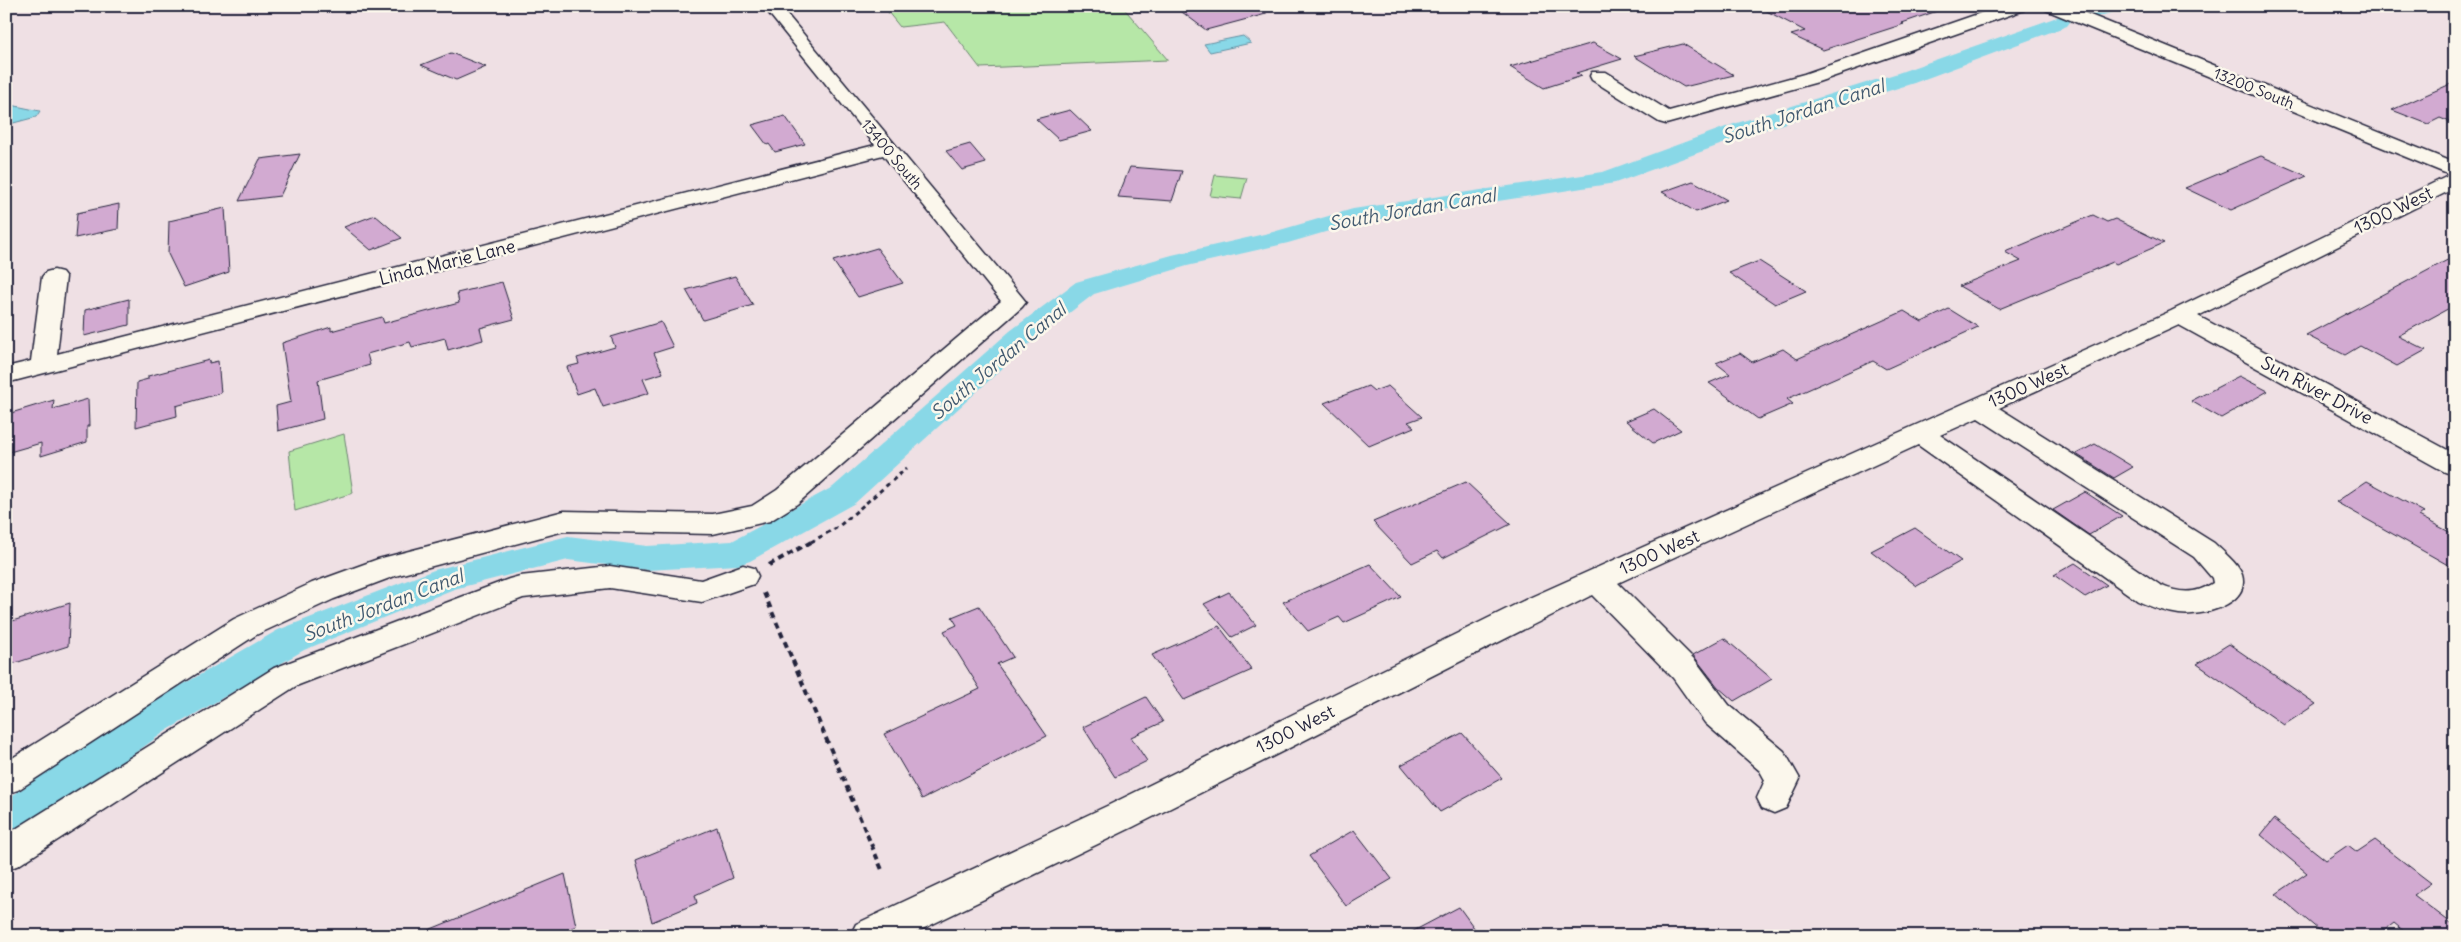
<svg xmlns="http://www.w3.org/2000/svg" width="2461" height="942" viewBox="0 0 2461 942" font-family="Delius,sans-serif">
<rect width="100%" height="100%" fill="#efe0e4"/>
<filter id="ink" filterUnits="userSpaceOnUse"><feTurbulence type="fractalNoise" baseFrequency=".02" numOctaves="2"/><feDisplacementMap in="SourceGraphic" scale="10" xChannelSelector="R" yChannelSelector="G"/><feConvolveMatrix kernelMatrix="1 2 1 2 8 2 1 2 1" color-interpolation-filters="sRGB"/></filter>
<g filter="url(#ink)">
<path fill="#b6e7a7" stroke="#6c8471" d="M 883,6 L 1122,6 L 1168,60 L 980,68 L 945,22 L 900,27 Z
M 1215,175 L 1247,178 L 1241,199 L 1210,196 Z
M 344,434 L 353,493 L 295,511 L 289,451 Z"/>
<path fill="#89d8e7" stroke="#608fa2" d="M 1243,36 L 1251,43 L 1210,52 L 1204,44 Z
M 6,104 L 40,111 L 36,117 L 6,125 Z"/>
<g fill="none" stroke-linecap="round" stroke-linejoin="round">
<path fill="#89d8e7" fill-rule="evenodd" d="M 2124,6 L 2121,10 L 2096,17 L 2089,15 L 2086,11 L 2091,6 Z
M 2060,16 L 2067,18 L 2070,22 L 2067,26 L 1914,83 L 1750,134 L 1615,183 L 1356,223 L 1288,243 L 1187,266 L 1094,294 L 1030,343 L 855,503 L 750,561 L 738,565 L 647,570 L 568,560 L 454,589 L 304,650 L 166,731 L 20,834 L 6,839 L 6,800 L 140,709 L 278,630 L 434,570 L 568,536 L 647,546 L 732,541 L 833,487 L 1010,331 L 1076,282 L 1172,255 L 1273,232 L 1353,209 L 1603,172 L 1734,124 L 1898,73 Z"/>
</g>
<path fill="#d2aad1" stroke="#22223b" d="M 1174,6 L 1265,6 L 1266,14 L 1206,30 Z
M 1757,6 L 1940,6 L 1940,10 L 1902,23 L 1904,24 L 1823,50 L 1791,35 L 1805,31 Z
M 1593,43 L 1622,59 L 1576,73 L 1582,76 L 1544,88 L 1510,67 Z
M 1683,44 L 1734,75 L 1684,87 L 1634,56 Z
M 451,53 L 486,67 L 456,80 L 421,65 Z
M 2455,82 L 2455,124 L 2440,118 L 2428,124 L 2392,110 Z
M 1070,110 L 1092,131 L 1059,140 L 1036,119 Z
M 785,116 L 805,144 L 775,152 L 769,144 L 767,145 L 752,125 Z
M 970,144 L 986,163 L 962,170 L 946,151 Z
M 300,154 L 280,196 L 239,201 L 260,159 Z
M 2261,156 L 2307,176 L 2231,210 L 2185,188 Z
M 1130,167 L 1182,171 L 1172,201 L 1118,197 Z
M 1693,181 L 1727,200 L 1696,212 L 1662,192 Z
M 119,204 L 118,229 L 75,238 L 77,213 Z
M 225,208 L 229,272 L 184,287 L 168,254 L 169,221 Z
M 375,215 L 397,234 L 402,238 L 371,250 L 344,227 Z
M 2093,215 L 2107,222 L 2115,219 L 2164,243 L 2116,264 L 2113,262 L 1999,309 L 1959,286 L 2021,261 L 2005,252 Z
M 877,248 L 903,283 L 858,297 L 833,261 Z
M 2455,256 L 2455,305 L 2398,336 L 2426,350 L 2397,366 L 2360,346 L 2345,355 L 2306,335 Z
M 1759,261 L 1806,291 L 1775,304 L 1729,273 Z
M 735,276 L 753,305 L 703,320 L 686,290 Z
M 502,282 L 514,319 L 480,328 L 483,340 L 448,350 L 445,338 L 412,347 L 410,342 L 367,354 L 370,365 L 318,380 L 323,419 L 278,431 L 276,406 L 291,402 L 282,343 L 331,327 L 331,331 L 382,317 L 384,323 L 459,303 L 457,293 Z
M 129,299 L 129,325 L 84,336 L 85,310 Z
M 1949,309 L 1978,327 L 1886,369 L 1873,361 L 1787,399 L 1793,404 L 1758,419 L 1709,383 L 1730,374 L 1716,363 L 1740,353 L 1752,362 L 1783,349 L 1797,359 L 1904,311 L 1922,322 Z
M 661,322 L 673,347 L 654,353 L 663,373 L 643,379 L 649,393 L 603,407 L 595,388 L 577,394 L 567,367 L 579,364 L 577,358 L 615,347 L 611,337 Z
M 209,360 L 209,363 L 218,361 L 221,393 L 176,406 L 177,416 L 136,427 L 137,382 L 148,379 L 148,376 Z
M 2239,376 L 2268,391 L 2221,418 L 2191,401 Z
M 1368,386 L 1374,391 L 1388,386 L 1422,417 L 1408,422 L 1414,427 L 1369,446 L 1324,403 Z
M 88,399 L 89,426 L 87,426 L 87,442 L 41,456 L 41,443 L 6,453 L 6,430 L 10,429 L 11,413 L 54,400 L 53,409 Z
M 1654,409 L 1681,430 L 1653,443 L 1626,421 Z
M 2095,444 L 2133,467 L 2114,478 L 2076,454 Z
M 2367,481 L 2424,512 L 2419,516 L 2455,535 L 2455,569 L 2336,502 Z
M 1466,482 L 1511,524 L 1443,558 L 1437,551 L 1412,563 L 1373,522 Z
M 2085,492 L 2122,516 L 2089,535 L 2053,510 Z
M 1915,528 L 1961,561 L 1917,586 L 1871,551 Z
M 2075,563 L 2107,585 L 2085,597 L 2054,575 Z
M 1370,564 L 1401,597 L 1344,623 L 1339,617 L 1308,631 L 1283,602 Z
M 1229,592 L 1256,625 L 1232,637 L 1204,604 Z
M 70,603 L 68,646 L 6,666 L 6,623 Z
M 979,606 L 1013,657 L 997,664 L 1047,736 L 922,799 L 884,734 L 980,689 L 944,631 L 957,625 L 952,617 Z
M 1219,626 L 1252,670 L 1184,700 L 1152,655 Z
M 1724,638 L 1772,679 L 1734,701 L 1718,687 L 1693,655 Z
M 2229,644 L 2316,704 L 2284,725 L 2197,664 Z
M 1146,697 L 1163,722 L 1131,737 L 1147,761 L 1115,777 L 1083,727 Z
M 1462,733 L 1502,778 L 1440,812 L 1401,765 Z
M 2274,819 L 2326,860 L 2348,845 L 2357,852 L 2375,840 L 2431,883 L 2414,895 L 2455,926 L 2455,936 L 2410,936 L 2394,923 L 2377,936 L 2326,936 L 2276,894 L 2307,873 L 2261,835 Z
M 717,827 L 733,878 L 695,895 L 697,903 L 652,922 L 636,860 Z
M 1354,830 L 1392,879 L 1346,906 L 1309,856 Z
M 565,874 L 576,926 L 553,936 L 414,936 Z
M 1459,907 L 1480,936 L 1404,936 Z"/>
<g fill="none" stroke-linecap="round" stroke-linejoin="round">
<defs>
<path id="minor" d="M 763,6 L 780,6 L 1022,297 L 1026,302 L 1022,307 L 797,504 L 770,521 L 713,534 L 564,531 L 395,576 L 334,599 L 256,635 L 18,790 L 6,794 L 6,762 L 234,619 L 312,583 L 378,559 L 564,511 L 713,514 L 752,506 L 777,490 L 1001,301 L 883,155 L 6,383 L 6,367 L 31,361 L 42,277 L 46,272 L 54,270 L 62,272 L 66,277 L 57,354 L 875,145 Z
M 2001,6 L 2026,6 L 2024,10 L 1818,82 L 1666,124 L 1659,122 L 1592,80 L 1590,76 L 1592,72 L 1606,72 L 1669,111 L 1804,74 Z
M 2044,6 L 2068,6 L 2455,163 L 2455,188 L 2198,316 L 2455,454 L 2455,475 L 2445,472 L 2179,325 L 1999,408 L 2214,543 C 2223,552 2238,563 2242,575 C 2251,605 2200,617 2179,614 C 2165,612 2151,607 2138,601 L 1918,445 L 1618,583 L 1695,660 L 1729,705 L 1784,751 L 1800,779 L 1786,808 L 1774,813 L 1762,808 L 1757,798 L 1765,780 L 1760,771 L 1705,723 L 1673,678 L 1592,595 L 1133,827 L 908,936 L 850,936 L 856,924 L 1109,805 L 1529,598 L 2171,311 L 2450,175 L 2046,10 ZM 1978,418 L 2194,557 L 2212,578 L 2213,583 C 2195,595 2178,593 2160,585 L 1940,435 Z
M 743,565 L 754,568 L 758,576 L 754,584 L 702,602 L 610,588 L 523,598 L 296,686 L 19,865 L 6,870 L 6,835 L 274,668 L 509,579 L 520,576 L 610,566 L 701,580 Z"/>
</defs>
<use href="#minor" stroke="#22223b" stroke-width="3"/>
<path stroke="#22223b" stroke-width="3" stroke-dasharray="4.5 4" stroke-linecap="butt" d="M 811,542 L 838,527 L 907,468"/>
<path stroke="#22223b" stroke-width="4" stroke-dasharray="6 4.5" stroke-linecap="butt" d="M 769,565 L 813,541
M 764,593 L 883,872"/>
<use href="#minor" fill="#fbf7ec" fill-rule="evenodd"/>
</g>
</g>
<g text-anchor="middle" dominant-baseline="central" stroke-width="5" stroke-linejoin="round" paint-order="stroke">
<g font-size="15" fill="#22223b" stroke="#fbf7ec">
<text transform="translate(2254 88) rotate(22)">13200 South</text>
<text transform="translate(892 154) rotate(50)">13400 South</text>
</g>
<g font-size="18" fill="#22223b" stroke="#fbf7ec">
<text transform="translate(2393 210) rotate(-26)">1300 West</text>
<text transform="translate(447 262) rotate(-14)">Linda Marie Lane</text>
<text transform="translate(2028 385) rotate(-24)">1300 West</text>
<text transform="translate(2317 390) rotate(28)">Sun River Drive</text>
<text transform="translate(1659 552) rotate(-24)">1300 West</text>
<text transform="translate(1295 729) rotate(-27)">1300 West</text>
</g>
<g font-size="19" font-style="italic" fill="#41596f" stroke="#fbf7ec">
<text transform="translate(1803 111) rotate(-18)">South Jordan Canal</text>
<text transform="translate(1412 209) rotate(-10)">South Jordan Canal</text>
<text transform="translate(998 361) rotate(-40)">South Jordan Canal</text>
<text transform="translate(383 605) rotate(-21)">South Jordan Canal</text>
</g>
</g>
<rect width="2461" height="942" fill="none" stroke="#fbf7ec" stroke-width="25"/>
<rect x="12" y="12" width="2436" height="917" fill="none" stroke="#22223b" stroke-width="2" filter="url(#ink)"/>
</svg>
